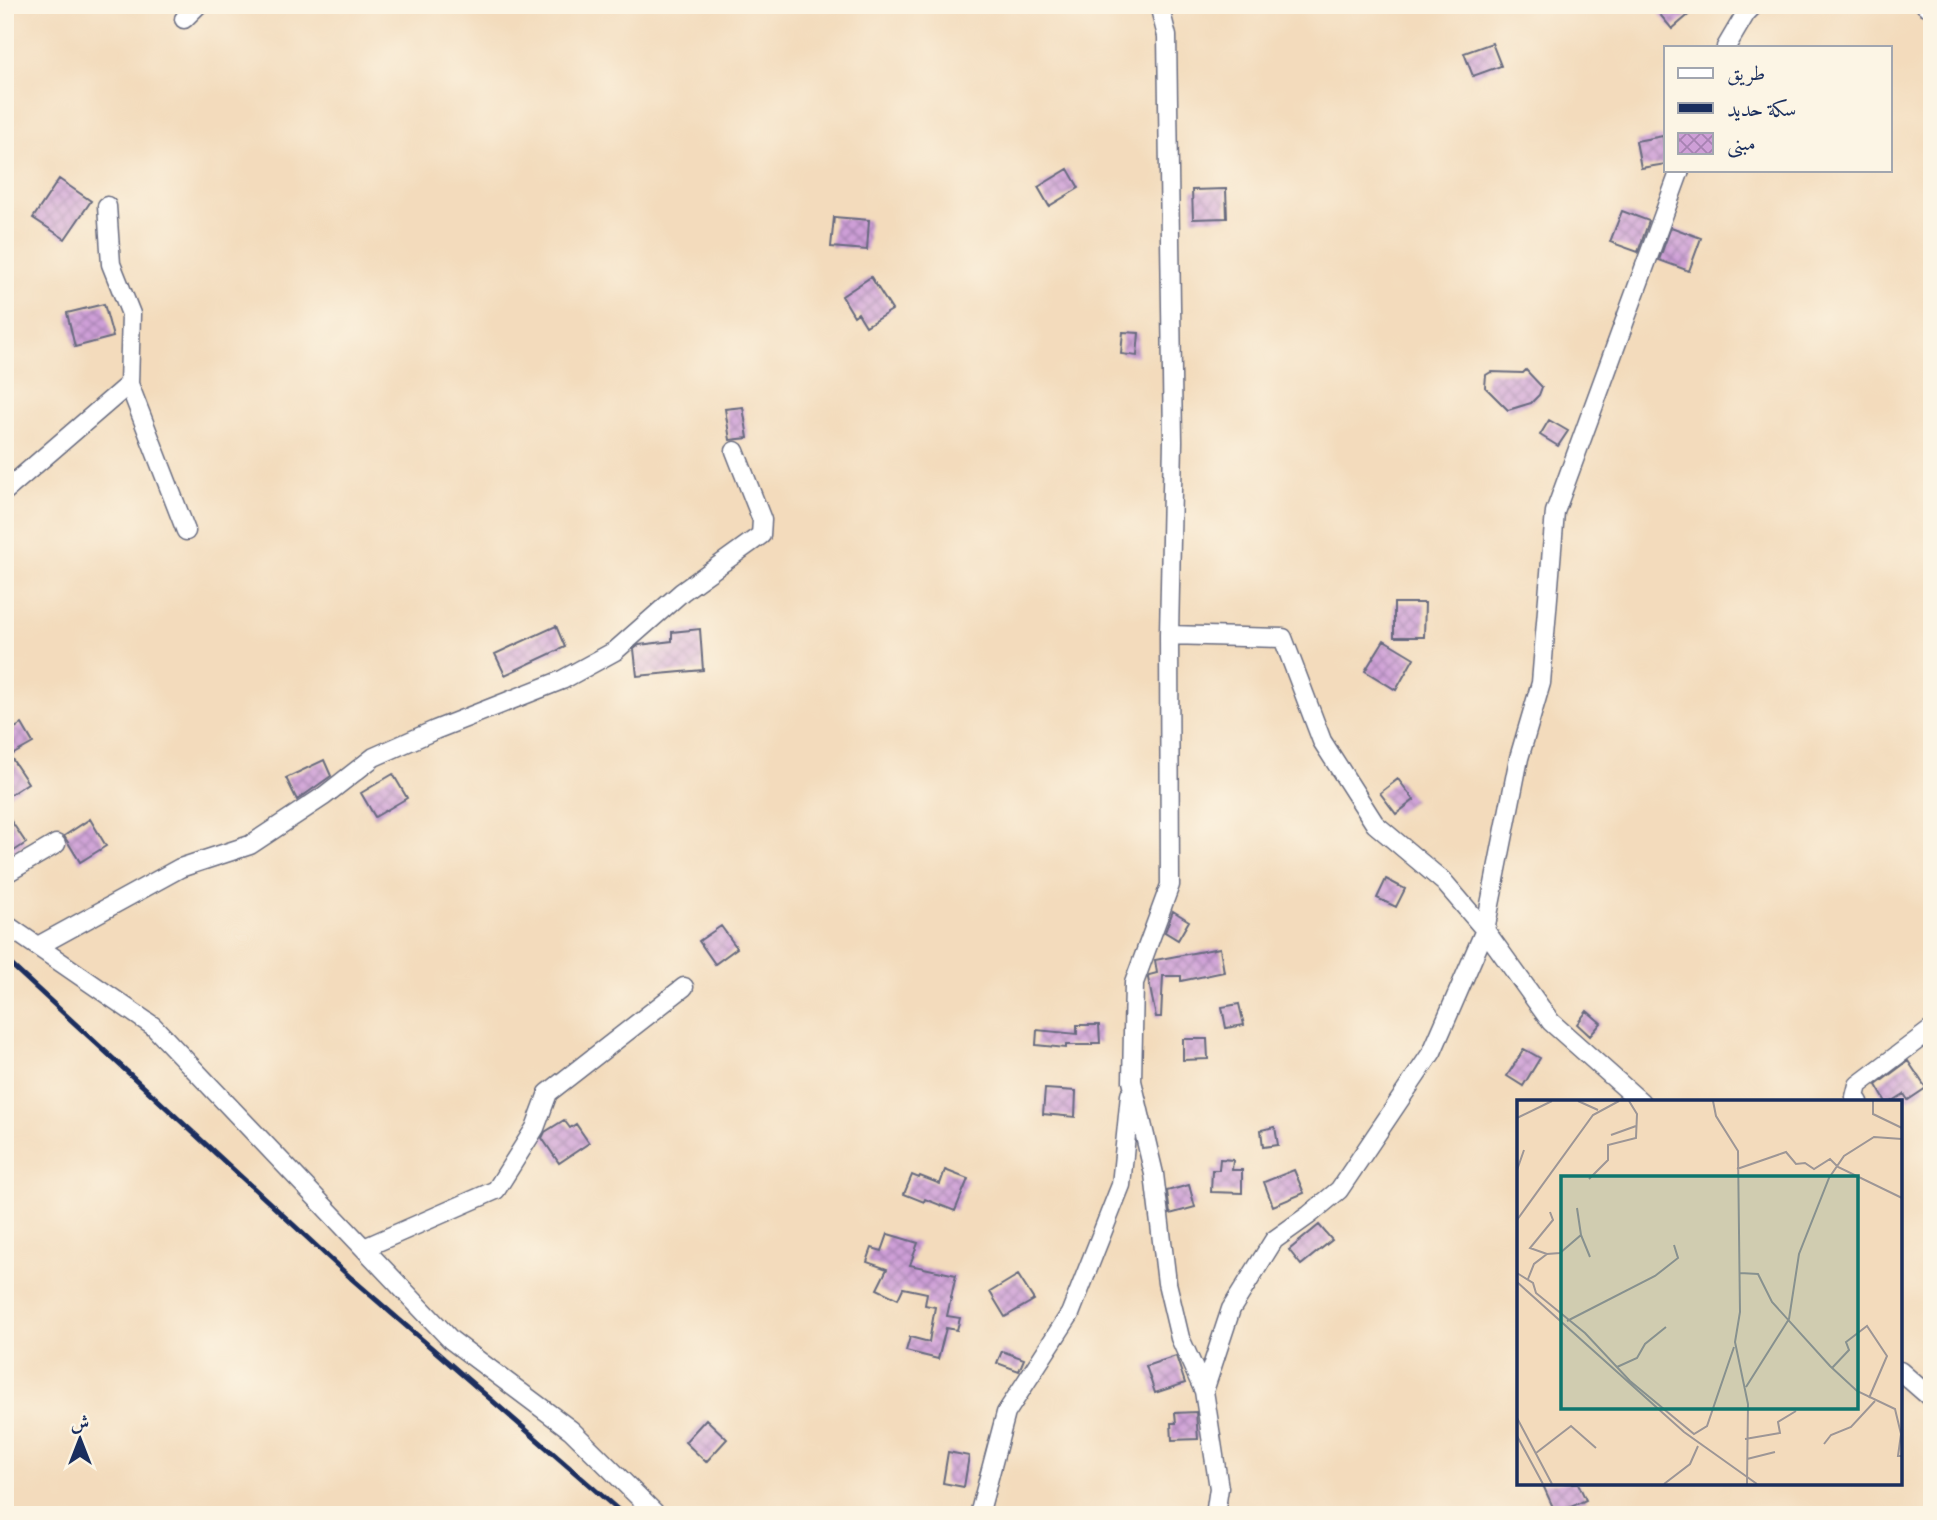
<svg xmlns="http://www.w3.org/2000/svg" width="1937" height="1520" viewBox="0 0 1937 1520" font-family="'IM FELL DW Pica',Amiri,serif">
<defs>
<pattern id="building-cross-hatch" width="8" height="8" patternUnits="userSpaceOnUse" patternTransform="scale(1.75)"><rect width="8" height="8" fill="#ce9fd7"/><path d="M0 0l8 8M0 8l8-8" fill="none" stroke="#a682b2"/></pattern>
</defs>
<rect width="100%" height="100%" fill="#fcf5e5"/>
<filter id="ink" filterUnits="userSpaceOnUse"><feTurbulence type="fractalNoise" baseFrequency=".0143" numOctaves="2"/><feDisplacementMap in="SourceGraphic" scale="14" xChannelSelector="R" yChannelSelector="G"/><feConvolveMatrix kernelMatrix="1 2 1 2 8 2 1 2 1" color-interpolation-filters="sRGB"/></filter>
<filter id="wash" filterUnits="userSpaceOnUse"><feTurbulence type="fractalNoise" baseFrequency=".00686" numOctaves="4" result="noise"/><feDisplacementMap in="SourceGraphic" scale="28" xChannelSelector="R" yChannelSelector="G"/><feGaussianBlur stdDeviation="1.57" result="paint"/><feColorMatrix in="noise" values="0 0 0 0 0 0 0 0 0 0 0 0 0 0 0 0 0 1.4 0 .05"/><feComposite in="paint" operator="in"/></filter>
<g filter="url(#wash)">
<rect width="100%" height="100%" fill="#f3dbbc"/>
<g id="blocks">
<path fill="url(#building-cross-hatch)" d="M 1652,5 L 1700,5 L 1672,29 Z
M 1492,43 L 1501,66 L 1473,76 L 1464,53 Z
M 1663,136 L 1666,164 L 1641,168 L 1636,141 Z
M 1068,169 L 1079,188 L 1049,206 L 1038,187 Z
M 59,179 L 91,201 L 65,239 L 33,218 Z
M 1226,189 L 1227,218 L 1193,219 L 1192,190 Z
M 1622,211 L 1649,221 L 1638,252 L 1610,242 Z
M 834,217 L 869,220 L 867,250 L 831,247 Z
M 1671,227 L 1701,238 L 1689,271 L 1659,260 Z
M 871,277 L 892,310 L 866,326 L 858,313 L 854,316 L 842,296 Z
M 104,304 L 113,337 L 75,347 L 67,313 Z
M 1123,332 L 1139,333 L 1137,356 L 1121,354 Z
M 1526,370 L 1542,387 L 1539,395 L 1531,403 L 1508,410 L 1485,387 L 1486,375 L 1491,372 L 1523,373 Z
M 743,407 L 748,438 L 730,440 L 725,409 Z
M 1549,420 L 1568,431 L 1558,446 L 1540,435 Z
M 1394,603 L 1425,603 L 1424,637 L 1394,637 Z
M 556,626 L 565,647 L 505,675 L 495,654 Z
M 700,629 L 703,670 L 637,676 L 634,649 L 639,645 L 672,641 L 672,632 Z
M 1384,640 L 1414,658 L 1396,690 L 1365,671 Z
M 22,724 L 33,743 L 10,756 L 28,783 L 5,798 L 5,733 Z
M 324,760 L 331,776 L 297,800 L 286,778 Z
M 393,774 L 407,798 L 375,817 L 361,793 Z
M 1398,779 L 1414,800 L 1396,814 L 1380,793 Z
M 5,812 L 26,843 L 5,857 Z
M 90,819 L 106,846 L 80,862 L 64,836 Z
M 1386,879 L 1405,889 L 1396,907 L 1377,898 Z
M 1173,911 L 1189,921 L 1178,940 L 1165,932 Z
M 721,926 L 737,948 L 715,964 L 699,941 Z
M 1220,948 L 1224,972 L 1181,981 L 1181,976 L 1163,976 L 1161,1017 L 1156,1017 L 1148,978 L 1149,975 L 1157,973 L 1155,960 Z
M 1239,1004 L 1244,1025 L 1226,1028 L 1222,1007 Z
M 1587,1011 L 1601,1023 L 1590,1036 L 1577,1024 Z
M 1077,1025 L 1099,1025 L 1100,1043 L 1092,1043 L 1092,1045 L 1066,1045 L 1066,1048 L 1036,1045 L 1037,1030 L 1077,1034 Z
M 1183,1039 L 1207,1039 L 1208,1059 L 1183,1060 Z
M 1524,1049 L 1540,1058 L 1523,1086 L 1507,1076 Z
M 1908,1061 L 1926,1088 L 1908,1100 L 1904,1094 L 1891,1102 L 1886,1102 L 1876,1085 Z
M 1045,1089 L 1076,1091 L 1075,1117 L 1043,1114 Z
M 564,1120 L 570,1128 L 576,1124 L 589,1143 L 559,1163 L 542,1138 L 545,1132 Z
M 1275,1127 L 1278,1145 L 1263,1147 L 1261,1130 Z
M 1220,1159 L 1233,1160 L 1232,1170 L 1242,1170 L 1242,1193 L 1211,1192 L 1212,1170 L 1219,1170 Z
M 945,1170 L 968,1179 L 955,1211 L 925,1199 L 924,1202 L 904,1194 L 912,1175 L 919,1178 L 920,1176 L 940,1184 Z
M 1294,1170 L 1304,1193 L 1273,1206 L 1264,1182 Z
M 1189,1185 L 1195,1207 L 1170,1214 L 1167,1191 Z
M 1319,1225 L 1332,1240 L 1301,1265 L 1289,1250 Z
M 888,1234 L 918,1243 L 910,1265 L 956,1275 L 947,1316 L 960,1318 L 957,1330 L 946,1328 L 938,1359 L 906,1351 L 910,1337 L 929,1342 L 935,1307 L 925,1305 L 927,1293 L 903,1288 L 898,1299 L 877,1289 L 887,1269 L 867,1262 L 872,1248 L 882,1251 Z
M 1018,1275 L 1034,1300 L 1005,1317 L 990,1292 Z
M 1002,1351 L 1024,1359 L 1019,1371 L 997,1363 Z
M 1176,1356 L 1185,1383 L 1155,1393 L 1146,1366 Z
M 1196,1412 L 1198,1439 L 1172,1440 L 1171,1423 L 1176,1423 L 1175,1413 Z
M 706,1419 L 727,1439 L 706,1462 L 685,1442 Z
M 948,1452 L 969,1456 L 964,1487 L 943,1483 Z
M 1542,1483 L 1578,1483 L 1586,1500 L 1556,1514 Z"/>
</g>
</g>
<g filter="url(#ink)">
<use href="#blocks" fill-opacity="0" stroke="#676b7f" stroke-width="2"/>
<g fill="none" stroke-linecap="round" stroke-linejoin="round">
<defs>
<path id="minor" d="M 1159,5 L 1167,36 L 1173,441 L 1169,635 L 1170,885 L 1134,983 L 1132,1081 L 1154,1174 L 1167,1283 L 1180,1338 L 1204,1391 L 1219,1488 L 1215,1515
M 1925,5 L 1932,8
M 184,19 L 198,5
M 1726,47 L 1746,13 L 1754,5
M 107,206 L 111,264 L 131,314 L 129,384
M 5,491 L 129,384 L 186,531
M 1169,635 L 1283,638 L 1322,741 L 1375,824 L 1444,882 L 1485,930 L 1551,1022 L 1641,1102
M 5,874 L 56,844
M 5,924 L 153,1026 L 451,1340 L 571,1430 L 657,1515
M 38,946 L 180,868 L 250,845 L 324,796 L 374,757 L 435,730 L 562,680 L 615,651 L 682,592 L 761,535 L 762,520 L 735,451
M 1859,1102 L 1855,1097 L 1858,1085 L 1932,1029
M 364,1248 L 496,1190 L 535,1128 L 548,1093 L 684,987
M 1900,1371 L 1932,1399
M 1204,1391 L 1231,1309 L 1274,1240 L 1309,1215 L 1339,1190 L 1432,1052 L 1485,930 L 1519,758 L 1541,683 L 1555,512 L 1680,170
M 979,1515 L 1006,1413 L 1070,1314 L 1121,1185 L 1130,1095"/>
</defs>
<use href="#minor" stroke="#676b7f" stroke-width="21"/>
<use href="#minor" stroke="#fff" stroke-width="18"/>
<path stroke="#1b2f5e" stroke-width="5" d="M 5,959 L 351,1278 L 624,1515"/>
</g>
</g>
<g transform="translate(1517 1100)">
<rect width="385" height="385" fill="#f3dbbc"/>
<path fill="none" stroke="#9d9696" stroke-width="2" d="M 61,1 L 81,10M 196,1 L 199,16 L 221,51 L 223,212 L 218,242 L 231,304 L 230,384M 356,1 L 356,14 L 385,28M 0,18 L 35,1M 94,35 L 119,26M 220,69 L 269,52 L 279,64 L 288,63 L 297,69 L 313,59 L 321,67 L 385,98M 0,70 L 7,50M 72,79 L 91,60 L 91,45 L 119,38 L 120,14 L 112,1M 60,108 L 64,135M 0,120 L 76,15 L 102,1M 30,154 L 13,148 L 36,120 L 33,112M 0,173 L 16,183 L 19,193 L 68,233 L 113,281 L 177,334 L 190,326 L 217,247M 223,173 L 241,174 L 255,202 L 313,266 L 340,291 L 378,309 L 384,334 L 381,356 L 385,356M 11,179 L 17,164 L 30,154 L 43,153 L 64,135 L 73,157M 0,182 L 167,332 L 240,384M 50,221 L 138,176 L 161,158 L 157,145M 100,267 L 120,258 L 128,244 L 149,227M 315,268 L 332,250 L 329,242 L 350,226 L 370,256 L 352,298M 229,287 L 272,219 L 282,154 L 312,78 L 327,56 L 357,37 L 385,39M 0,318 L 35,384M 0,336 L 26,384M 228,339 L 263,333 L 261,322 L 279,311M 307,344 L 314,335 L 334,327 L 358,301M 19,353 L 54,326 L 79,348M 230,359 L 258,352M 147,384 L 173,364 L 181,346"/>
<path fill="#0f766e" fill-opacity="0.15" stroke="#0f766e" stroke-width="3.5" d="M 44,76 L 341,76 L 341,309 L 44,309 Z"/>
<rect width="385" height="385" fill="none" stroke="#1b2f5e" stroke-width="3.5"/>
</g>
<rect width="1937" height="1520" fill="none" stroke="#fcf5e5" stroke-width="28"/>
<rect x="1664" y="46" width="228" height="126" fill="#fcf5e5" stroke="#a2a6af" stroke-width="2"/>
<rect x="1678" y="68" width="35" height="10" fill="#ffffff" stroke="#a2a6af" stroke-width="2"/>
<text x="1727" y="80" font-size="21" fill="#1b2f5e">طريق</text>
<rect x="1678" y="103" width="35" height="10" fill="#1b2f5e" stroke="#a2a6af" stroke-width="2"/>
<text x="1727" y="116" font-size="21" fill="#1b2f5e">سكة حديد</text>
<rect x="1678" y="133" width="35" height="21" fill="url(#building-cross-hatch)" stroke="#a2a6af" stroke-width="2"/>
<text x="1727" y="150" font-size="21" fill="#1b2f5e">مبنى</text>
<g transform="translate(80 1439)" stroke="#fcf5e5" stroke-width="5" paint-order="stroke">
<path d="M0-5L12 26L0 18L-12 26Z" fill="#1b2f5e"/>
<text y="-10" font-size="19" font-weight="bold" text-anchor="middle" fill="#1b2f5e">ش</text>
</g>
</svg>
